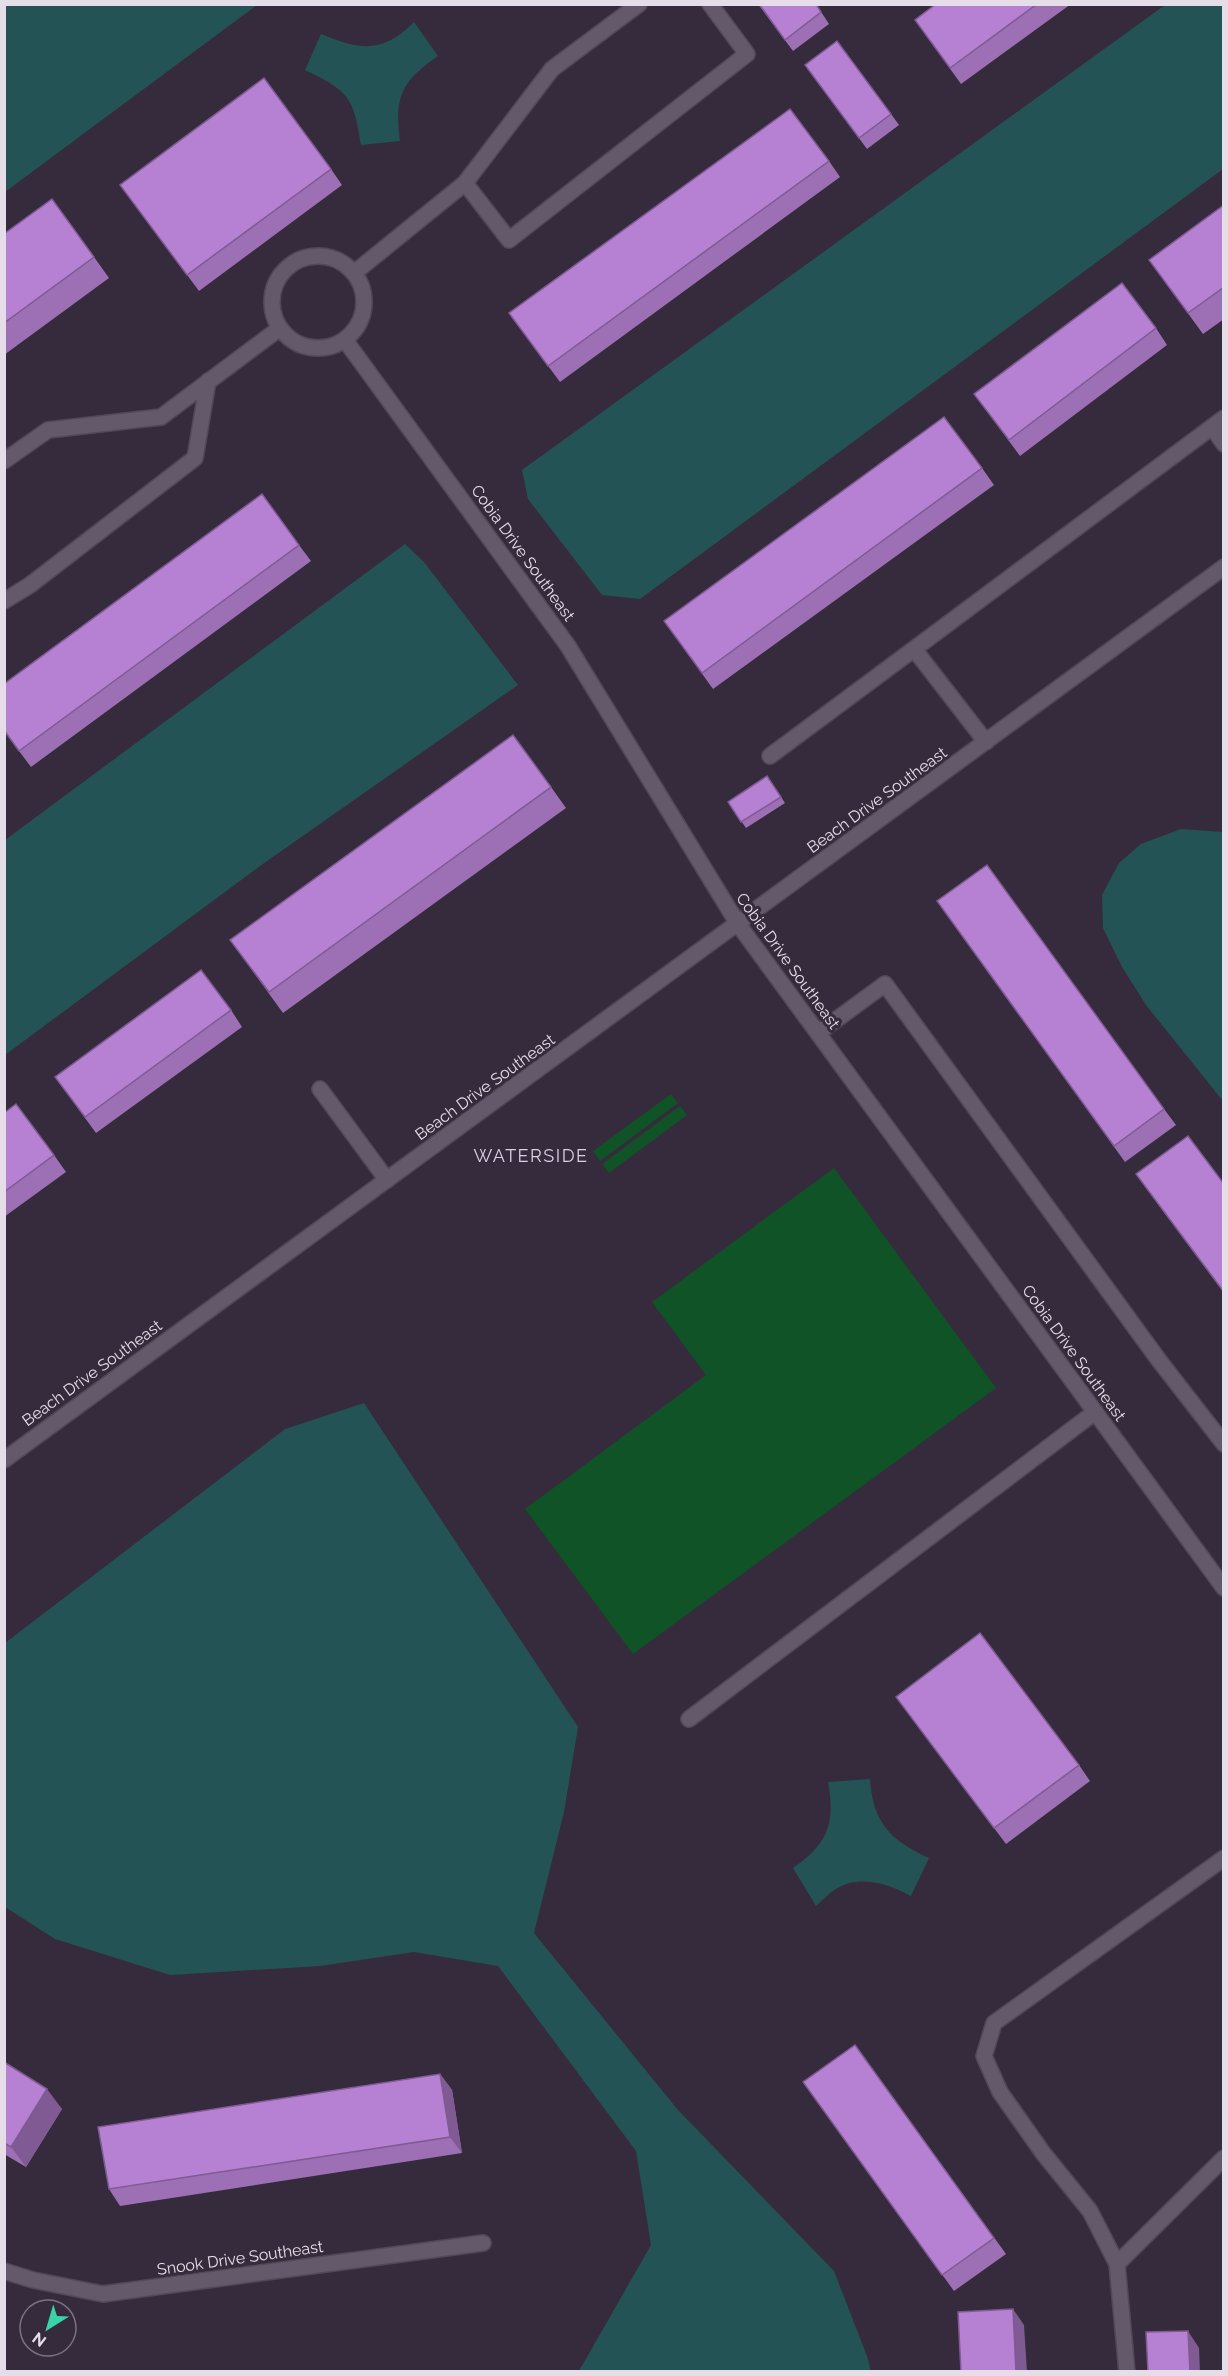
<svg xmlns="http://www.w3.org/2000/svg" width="1228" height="2376" viewBox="0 0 1228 2376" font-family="Raleway,sans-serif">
<rect width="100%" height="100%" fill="#362b3c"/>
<path fill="#105326" d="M 671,1094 L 678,1103 L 600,1161 L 593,1151 Z
M 680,1106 L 687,1115 L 609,1173 L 602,1164 Z
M 834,1168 L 996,1388 L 633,1654 L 525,1509 L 706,1375 L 652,1302 Z"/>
<path fill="#235354" d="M 5,4 L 257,4 L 257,5 L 5,192 Z
M 1165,5 L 1223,5 L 1223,169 L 640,599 L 602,595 L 528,499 L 522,470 Z
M 414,22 L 438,56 C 402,81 394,96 400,141 L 361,145 C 354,98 349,91 305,70 L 321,34 C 359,50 383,54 414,22 Z
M 405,544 L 424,562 L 518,685 L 260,866 L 5,1055 L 5,840 Z
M 1181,829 L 1223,832 L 1223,1101 L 1146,1005 L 1122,967 L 1103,928 L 1102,895 L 1119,863 L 1141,844 Z
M 364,1403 L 578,1727 L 564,1812 L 534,1933 L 678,2110 L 834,2271 L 867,2356 L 871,2371 L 579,2371 L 651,2245 L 636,2151 L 498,1966 L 414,1952 L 320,1966 L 170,1975 L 55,1939 L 5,1907 L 5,1643 L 285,1429 Z
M 870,1779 C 873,1823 890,1840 929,1858 L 911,1896 C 888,1883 858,1874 834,1890 C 828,1894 822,1901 816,1906 L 793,1868 C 827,1844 836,1824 828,1782 Z"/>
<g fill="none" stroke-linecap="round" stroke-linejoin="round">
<defs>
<path id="service" d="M 465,183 L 509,240 L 747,54 L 710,4
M 818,1033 L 885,984 L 1158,1359 L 1224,1444
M 320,1089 L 387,1180
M 689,1719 L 1095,1412
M 1127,2372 L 1117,2264 L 1090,2211 L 1043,2153 L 1000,2092 L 984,2056 L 994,2023 L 1224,1858"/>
<path id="minor" d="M272 302a46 46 0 1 1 92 0a46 46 0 1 1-92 0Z
M 354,273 L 465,183 L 552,69 L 639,4
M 345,340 L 568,646 L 738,924 L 1224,1588
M 1212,427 L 1224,444
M 4,461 L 48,430 L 161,417 L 280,328
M 4,601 L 30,585 L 195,458 L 208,381
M 986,742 L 914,649 L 1224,418
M 770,756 L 914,649
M 4,1460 L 1224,567
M 1117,2264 L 1224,2158
M 4,2271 L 33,2280 L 103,2294 L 483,2243"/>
</defs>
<use href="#service" stroke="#514856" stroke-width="18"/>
<use href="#minor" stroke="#514856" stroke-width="18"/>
<use href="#service" stroke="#64586b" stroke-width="15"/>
<use href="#minor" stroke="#64586b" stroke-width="15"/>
</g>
<path fill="#9d6fb5" d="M 758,4 L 816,4 L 829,24 L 793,51 Z
M 936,4 L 1071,4 L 961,84 L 915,20 Z
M 813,76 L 891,114 L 899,125 L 867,149 Z
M 829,161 L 840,177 L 560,382 L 509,313 Z
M 331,169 L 342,185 L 199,291 L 120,185 Z
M 1224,205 L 1224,319 L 1203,334 L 1149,260 Z
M 4,234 L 94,257 L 109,278 L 4,355 Z
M 1156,328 L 1167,345 L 1020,456 L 974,394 Z
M 982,468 L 994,485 L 713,689 L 664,621 Z
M 299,545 L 311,561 L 31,767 L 4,731 L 4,684 Z
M 767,776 L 785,803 L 746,828 L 728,802 Z
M 551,787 L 566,808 L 283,1013 L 230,940 Z
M 937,901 L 1164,1109 L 1176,1125 L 1125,1162 Z
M 231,1010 L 242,1027 L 96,1133 L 55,1077 Z
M 4,1113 L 54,1155 L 66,1172 L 4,1217 Z
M 1136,1174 L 1224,1184 L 1224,1293 L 1151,1195 Z
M 896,1697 L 1079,1765 L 1090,1781 L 1006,1844 Z
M 855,2045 L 1006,2254 L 954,2291 L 803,2082 Z
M 4,2062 L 62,2109 L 26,2167 L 4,2154 Z
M 440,2074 L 452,2090 L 462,2153 L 120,2206 L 109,2189 Z"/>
<path fill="#7f5a93" d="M 440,2074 L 452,2090 L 462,2153 L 450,2137 Z
M 47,2089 L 62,2109 L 26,2167 L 11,2147 Z
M 1013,2309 L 1024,2325 L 1027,2372 L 1016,2372 Z
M 1188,2331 L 1199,2348 L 1200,2372 L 1190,2372 Z"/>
<path fill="#b681d2" stroke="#7f5a93" stroke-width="1.5" d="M 759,4 L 816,4 L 821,12 L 785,40 Z
M 936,4 L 1037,4 L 950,68 L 915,20 Z
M 837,41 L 891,114 L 859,138 L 805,65 Z
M 264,78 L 331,169 L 187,275 L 120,185 Z
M 790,109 L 829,161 L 548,366 L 509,313 Z
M 52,199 L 94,257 L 4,323 L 4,234 Z
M 1224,205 L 1224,287 L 1188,313 L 1149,260 Z
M 1122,283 L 1156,328 L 1009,440 L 974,394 Z
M 944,417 L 982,468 L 702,673 L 664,621 Z
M 262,494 L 299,545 L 19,751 L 4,730 L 4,684 Z
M 513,735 L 551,787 L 269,992 L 230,940 Z
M 767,776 L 781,797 L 741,822 L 728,802 Z
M 987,865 L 1164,1109 L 1114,1146 L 937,901 Z
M 201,970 L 231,1010 L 85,1117 L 55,1077 Z
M 16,1104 L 54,1155 L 4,1192 L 4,1113 Z
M 1188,1136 L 1224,1184 L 1224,1292 L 1136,1174 Z
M 980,1633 L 1079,1765 L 994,1828 L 896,1697 Z
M 855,2045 L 994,2238 L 942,2275 L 803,2082 Z
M 4,2062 L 47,2089 L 11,2147 L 4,2143 Z
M 440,2074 L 450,2137 L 109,2189 L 98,2127 Z
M 1013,2309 L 1016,2372 L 961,2372 L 958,2312 Z
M 1188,2331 L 1190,2372 L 1148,2372 L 1146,2332 Z"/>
<g text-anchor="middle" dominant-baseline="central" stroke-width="6" stroke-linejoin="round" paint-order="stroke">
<g font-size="16" fill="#e5dee9" stroke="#362b3c">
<text transform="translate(523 553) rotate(54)">Cobia Drive Southeast</text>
<text transform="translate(877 800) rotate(-36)">Beach Drive Southeast</text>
<text transform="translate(788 961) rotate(54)">Cobia Drive Southeast</text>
<text transform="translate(485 1087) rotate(-36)">Beach Drive Southeast</text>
<text transform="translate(1074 1353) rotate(54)">Cobia Drive Southeast</text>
<text transform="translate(92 1373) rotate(-36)">Beach Drive Southeast</text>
<text transform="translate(240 2258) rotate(-8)">Snook Drive Southeast</text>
</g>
<g font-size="18" letter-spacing="1.5" fill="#dccee4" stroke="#362b3c">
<text x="531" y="1155">WATERSIDE</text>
</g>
</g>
<rect width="1228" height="2376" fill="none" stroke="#e5dee9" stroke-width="12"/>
<g transform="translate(48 2328) rotate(217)"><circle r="28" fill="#362b3c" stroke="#7c7381" stroke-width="1.5"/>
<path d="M0-4.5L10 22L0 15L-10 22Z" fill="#38d4a6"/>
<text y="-9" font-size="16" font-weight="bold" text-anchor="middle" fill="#e5dee9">N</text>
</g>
</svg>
